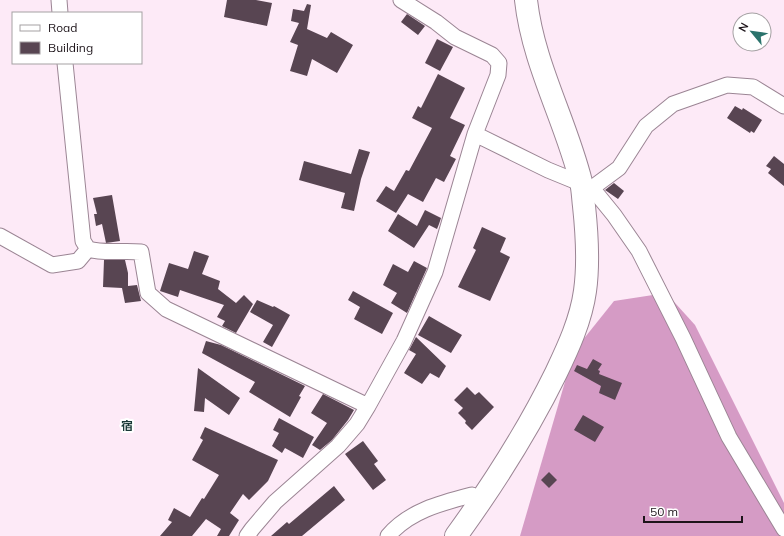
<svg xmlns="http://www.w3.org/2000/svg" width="784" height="536" viewBox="0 0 784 536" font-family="Mulish,'Noto Sans JP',sans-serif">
<rect width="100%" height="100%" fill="#fdeaf7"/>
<path fill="#d59bc5" d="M 666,293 L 695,325 L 784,503 L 784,536 L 520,536 L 574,351 L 614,301 Z"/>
<path fill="#584552" d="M 227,0 L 256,0 L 272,3 L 267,26 L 224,17 Z
M 307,4 L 311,5 L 307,29 L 327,38 L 331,32 L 353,45 L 337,73 L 312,59 L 307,76 L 290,71 L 298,45 L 290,42 L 299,23 L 291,21 L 293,9 L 304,11 Z
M 407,14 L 425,26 L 418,35 L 401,22 Z
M 437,39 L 453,47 L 440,71 L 425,63 Z
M 438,74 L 465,88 L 450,118 L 465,125 L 450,156 L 456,159 L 444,182 L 436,178 L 423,202 L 408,194 L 396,213 L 376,201 L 386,186 L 394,191 L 406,170 L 409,171 L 432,128 L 412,118 L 418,106 L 421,108 Z
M 735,106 L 742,110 L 743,108 L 762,120 L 754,133 L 751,131 L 750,133 L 727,118 Z
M 359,149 L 370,152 L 361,179 L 354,211 L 341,208 L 345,193 L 299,180 L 304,161 L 351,174 Z
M 774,156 L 784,164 L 784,186 L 768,173 L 771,169 L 766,166 Z
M 614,183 L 624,191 L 618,199 L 605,190 Z
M 112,195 L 120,241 L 106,243 L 102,224 L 96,226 L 94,214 L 97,214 L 93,198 Z
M 425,210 L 441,218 L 439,224 L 437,229 L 429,225 L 414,248 L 388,231 L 398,214 L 417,226 Z
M 482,227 L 506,238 L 500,252 L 510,257 L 490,301 L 458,287 L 476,250 L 473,248 Z
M 194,251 L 209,256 L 202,274 L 220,281 L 218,289 L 236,303 L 244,295 L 253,304 L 236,333 L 222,326 L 225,321 L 217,317 L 224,305 L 180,290 L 178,297 L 160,291 L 169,263 L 188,269 Z
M 104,260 L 125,260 L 128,273 L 128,286 L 137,285 L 141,301 L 125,303 L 122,288 L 103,287 Z
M 414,261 L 427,268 L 407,313 L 391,303 L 397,293 L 383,285 L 393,264 L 408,272 Z
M 353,291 L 393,313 L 382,334 L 354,319 L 360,307 L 348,300 Z
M 257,300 L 273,307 L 274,306 L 290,315 L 272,347 L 263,342 L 273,325 L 250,312 Z
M 429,316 L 462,335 L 451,353 L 418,335 Z
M 416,337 L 446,366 L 439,378 L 430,373 L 422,384 L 404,373 L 416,354 L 409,350 Z
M 206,341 L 221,345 L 305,386 L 299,396 L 301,397 L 290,417 L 249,392 L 255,382 L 202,353 Z
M 593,359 L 602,364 L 598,370 L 600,371 L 599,374 L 622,383 L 615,400 L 599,393 L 601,386 L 574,371 L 577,365 L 587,369 Z
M 198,368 L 240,398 L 229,415 L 205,398 L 204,412 L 194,411 Z
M 467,387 L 475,395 L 479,392 L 494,407 L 472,430 L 465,423 L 466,421 L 458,413 L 463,408 L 454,400 Z
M 323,394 L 354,410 L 348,420 L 332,440 L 320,450 L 312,445 L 327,423 L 311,413 Z
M 583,415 L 604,427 L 595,442 L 574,430 Z
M 279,418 L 314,437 L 303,458 L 285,448 L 282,453 L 272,446 L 279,433 L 273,430 Z
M 205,427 L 278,460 L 268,481 L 249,500 L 243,494 L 230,513 L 239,520 L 229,536 L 217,536 L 221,529 L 206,519 L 192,536 L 160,536 L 172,522 L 168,520 L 174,508 L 190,517 L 202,498 L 204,499 L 219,475 L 192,460 L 203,440 L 200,438 Z
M 363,441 L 378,461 L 374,464 L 386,480 L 373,490 L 345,454 Z
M 549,472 L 557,480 L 549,488 L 541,480 Z
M 334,486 L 345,500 L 302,536 L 271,536 L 287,522 L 289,524 Z"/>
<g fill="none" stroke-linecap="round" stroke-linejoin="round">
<defs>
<path id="street" d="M 59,0 L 60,13
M 65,63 L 83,241 L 88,249 C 105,254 122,250 141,252 L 148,293 L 166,309 L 368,406
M 475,134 L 548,170 L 592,188 L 614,215 L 639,251 L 683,338 L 729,437 L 784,529
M 592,188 L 619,168 L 646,126 L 673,104 L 727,85 L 753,87 L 784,106
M 0,236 L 52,265 L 78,261 L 88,249
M 247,536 L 252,529 L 275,502 L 338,446 L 357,424 L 368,406 L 404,341 L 435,272 L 475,134 L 498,75 L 499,63 L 492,55 L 455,37 L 436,22 L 401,0
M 388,536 C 409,511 441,503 472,495 L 480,503"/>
<path id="secondary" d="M 456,536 C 493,485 528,430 556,373 C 568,348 581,320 585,291 C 589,263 587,234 584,206 C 583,199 583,190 581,182 C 566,121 533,64 526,0"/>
</defs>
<use href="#street" stroke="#9b8594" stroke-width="17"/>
<use href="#secondary" stroke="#9b8594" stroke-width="24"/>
<use href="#street" stroke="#fff" stroke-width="15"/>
<use href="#secondary" stroke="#fff" stroke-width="22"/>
</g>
<g text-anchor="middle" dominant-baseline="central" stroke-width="4" stroke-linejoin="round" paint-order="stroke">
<g font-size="12" font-weight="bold" fill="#183936" stroke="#fff">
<text x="127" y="425">宿</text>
</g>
</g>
<rect x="12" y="12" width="130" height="52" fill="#ffffff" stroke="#a5a1a3"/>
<rect x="20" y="25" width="20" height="6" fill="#ffffff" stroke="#a5a1a3"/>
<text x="48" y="32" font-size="12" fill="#1d141a">Road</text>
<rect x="20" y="42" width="20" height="12" fill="#584552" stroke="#a5a1a3"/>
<text x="48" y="52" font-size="12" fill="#1d141a">Building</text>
<g transform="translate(752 32) rotate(299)"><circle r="19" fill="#ffffff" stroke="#a5a1a3"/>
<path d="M0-3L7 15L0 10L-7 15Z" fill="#2a736c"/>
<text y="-6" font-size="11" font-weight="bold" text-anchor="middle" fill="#1d141a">N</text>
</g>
<path d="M644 516v6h98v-6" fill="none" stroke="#1d141a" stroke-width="2"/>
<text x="650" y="516" font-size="12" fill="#1d141a" stroke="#ffffff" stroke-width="3" paint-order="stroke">50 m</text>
</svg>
